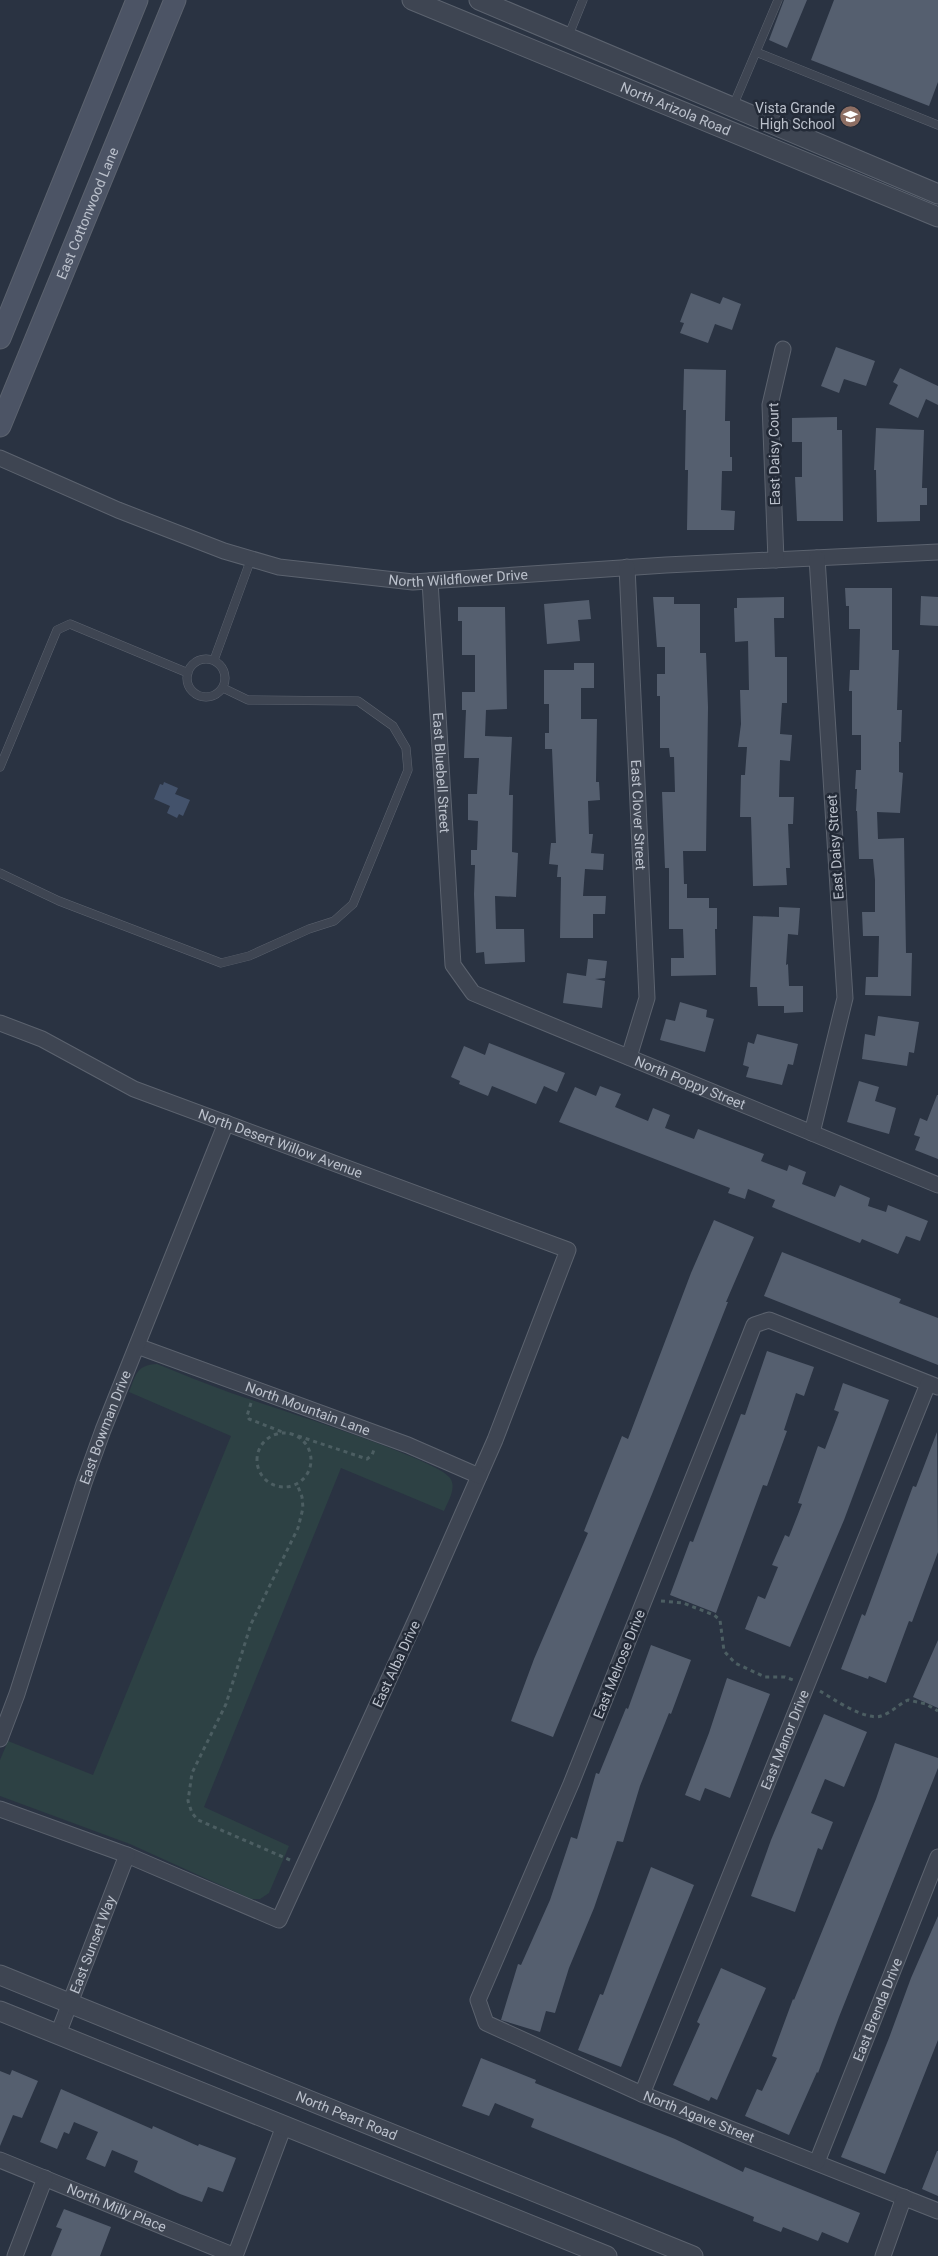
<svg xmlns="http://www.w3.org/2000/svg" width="938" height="2256" viewBox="0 0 938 2256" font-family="Roboto,sans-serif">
<rect width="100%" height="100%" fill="#2a3342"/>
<path fill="#2d4144" d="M 157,1364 C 182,1374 206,1384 231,1393 C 265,1405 438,1459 450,1478 C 457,1488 448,1501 444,1511 L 341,1468 L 204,1807 L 289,1846 L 269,1893 L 260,1899 L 251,1899 L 130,1844 L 0,1796 L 0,1760 L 8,1741 L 93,1775 L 231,1436 L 129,1392 C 136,1375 136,1365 157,1364 Z"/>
<path fill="#43526b" d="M 164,782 L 178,788 L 175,794 L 190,800 L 183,816 L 179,814 L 177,818 L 167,813 L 170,806 L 154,799 L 160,784 L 163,785 Z"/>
<path fill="#555f6f" d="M 784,0 L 807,0 L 787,48 L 769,40 Z
M 834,0 L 938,0 L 938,82 L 929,106 L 811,60 Z
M 691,293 L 720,304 L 723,297 L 741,304 L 732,330 L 715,324 L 708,343 L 680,333 L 684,323 L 680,322 Z
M 836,347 L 875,361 L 866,386 L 844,379 L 839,393 L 821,386 Z
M 900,368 L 938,386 L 938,405 L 926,399 L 918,418 L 889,404 L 898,385 L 893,382 Z
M 684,369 L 726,370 L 725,421 L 730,421 L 730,457 L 732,457 L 732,471 L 722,471 L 721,510 L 735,511 L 734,530 L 687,530 L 688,470 L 685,470 L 686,410 L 683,410 Z
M 837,417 L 837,430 L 842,430 L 843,521 L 797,521 L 795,477 L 802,477 L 802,442 L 792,442 L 792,418 Z
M 876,428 L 924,430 L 922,488 L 927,488 L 927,505 L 920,505 L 920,521 L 877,522 L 876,470 L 874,470 Z
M 845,588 L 892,588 L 892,650 L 899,650 L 897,710 L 902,710 L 901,742 L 899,742 L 899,772 L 903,773 L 900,813 L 877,812 L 878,839 L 904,838 L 906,953 L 912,953 L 911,996 L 865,995 L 866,977 L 878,977 L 879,936 L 863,936 L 862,912 L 875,912 L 875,880 L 873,859 L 859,859 L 857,811 L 856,811 L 857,789 L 855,789 L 856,770 L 861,770 L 861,735 L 852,735 L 852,691 L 849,691 L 850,670 L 859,670 L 860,629 L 849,629 L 849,606 L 846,606 Z
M 921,596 L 938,597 L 938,626 L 920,625 Z
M 653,597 L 674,597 L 674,604 L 700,604 L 700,653 L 706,653 L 708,707 L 706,851 L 683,851 L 684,884 L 687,884 L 687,898 L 709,898 L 709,908 L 717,908 L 717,929 L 715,929 L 716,975 L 671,976 L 671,958 L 684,958 L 683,929 L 669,929 L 669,868 L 665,868 L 662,792 L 675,792 L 674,757 L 670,757 L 669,748 L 660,748 L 660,696 L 657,696 L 657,674 L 665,674 L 665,647 L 657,647 Z
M 784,597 L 784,618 L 774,618 L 775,657 L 787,657 L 787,703 L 782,703 L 780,734 L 792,735 L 790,761 L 780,760 L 779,797 L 794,797 L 793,824 L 788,824 L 790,868 L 786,868 L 787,885 L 753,886 L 751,817 L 740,817 L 741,775 L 745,775 L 747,747 L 738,747 L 741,724 L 740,690 L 749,690 L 748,641 L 735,642 L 734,608 L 737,608 L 737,598 Z
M 589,600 L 591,619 L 578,620 L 580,641 L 547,644 L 544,604 Z
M 458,607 L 505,607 L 507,709 L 486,710 L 485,736 L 512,737 L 509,795 L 513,795 L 512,852 L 518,853 L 516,897 L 495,896 L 496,929 L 524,929 L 525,962 L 485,964 L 484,952 L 476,953 L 474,894 L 475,865 L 471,865 L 471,850 L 477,850 L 478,821 L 468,820 L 468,794 L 477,794 L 479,758 L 464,758 L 466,710 L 462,710 L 462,692 L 475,692 L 475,655 L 462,655 L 462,621 L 458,621 Z
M 574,663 L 594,663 L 594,688 L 581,688 L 581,719 L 597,719 L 596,782 L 599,782 L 600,800 L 588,801 L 589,834 L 593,834 L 591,853 L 604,854 L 603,870 L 585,869 L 583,896 L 606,896 L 605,914 L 593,914 L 593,938 L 560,938 L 561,877 L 557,877 L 558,865 L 549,864 L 551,843 L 556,843 L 552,749 L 545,749 L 545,733 L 549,733 L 549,704 L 544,704 L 544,670 L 574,670 Z
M 779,907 L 800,908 L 798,935 L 788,934 L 786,965 L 788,964 L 789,986 L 803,986 L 803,1012 L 784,1013 L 784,1006 L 758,1006 L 757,987 L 750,987 L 753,916 L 779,917 Z
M 588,959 L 607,961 L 605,978 L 595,979 L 605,981 L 602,1008 L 563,1003 L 567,973 L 586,976 Z
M 680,1002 L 707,1010 L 706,1017 L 714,1019 L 705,1052 L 660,1040 L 666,1019 L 675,1021 Z
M 878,1016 L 919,1022 L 914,1053 L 909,1052 L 907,1066 L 862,1059 L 865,1034 L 875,1036 Z
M 757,1034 L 798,1044 L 793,1065 L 788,1064 L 782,1085 L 746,1077 L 749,1067 L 743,1065 L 748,1042 L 754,1044 Z
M 489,1043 L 565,1073 L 557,1092 L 544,1086 L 536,1104 L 492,1086 L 488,1096 L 459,1084 L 460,1081 L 451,1077 L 464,1046 L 485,1055 Z
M 859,1081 L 879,1087 L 875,1101 L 896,1108 L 889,1134 L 847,1122 Z
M 600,1086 L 621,1094 L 615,1107 L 648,1121 L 653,1108 L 670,1115 L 665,1128 L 694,1139 L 698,1129 L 764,1154 L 761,1161 L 787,1171 L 789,1165 L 806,1172 L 802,1184 L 835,1197 L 840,1185 L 870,1198 L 868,1206 L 886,1212 L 888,1205 L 928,1221 L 920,1241 L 906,1236 L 898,1254 L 862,1239 L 860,1243 L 772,1207 L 775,1200 L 748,1189 L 745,1199 L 728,1193 L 730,1188 L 559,1122 L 575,1087 L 596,1096 Z
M 937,1095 L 938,1095 L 938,1159 L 915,1150 L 920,1137 L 914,1135 L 920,1118 L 927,1121 Z
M 714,1220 L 754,1237 L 726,1302 L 728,1302 L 652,1494 L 553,1737 L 511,1721 L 534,1659 L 588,1533 L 584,1531 L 622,1436 L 628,1439 L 691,1273 Z
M 782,1252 L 901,1299 L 899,1303 L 938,1318 L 938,1365 L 764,1296 Z
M 767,1351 L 814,1367 L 804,1396 L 796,1393 L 784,1430 L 787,1431 L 767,1486 L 763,1485 L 716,1613 L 670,1595 L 690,1541 L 693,1542 L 741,1414 L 745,1415 Z
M 843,1383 L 889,1400 L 844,1520 L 790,1647 L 745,1629 L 758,1596 L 765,1599 L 778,1567 L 772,1565 L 785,1535 L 789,1537 L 802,1504 L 798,1503 L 818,1446 L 825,1449 L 839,1412 L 834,1410 Z
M 937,1432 L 938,1552 L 912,1622 L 909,1621 L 886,1683 L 869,1676 L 868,1679 L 841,1669 L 862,1614 L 865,1616 L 913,1486 L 916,1487 Z
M 938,1640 L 938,1708 L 913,1697 Z
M 651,1645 L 691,1660 L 671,1714 L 669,1713 L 640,1786 L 623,1842 L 617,1841 L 594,1908 L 569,1968 L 555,2013 L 546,2011 L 540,2032 L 501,2020 L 518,1964 L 521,1965 L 550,1900 L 571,1837 L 577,1839 L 596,1773 L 599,1774 L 626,1708 L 628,1709 Z
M 727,1678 L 770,1694 L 730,1798 L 705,1788 L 700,1801 L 685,1795 L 709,1733 Z
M 824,1714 L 867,1732 L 844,1787 L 825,1779 L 811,1813 L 833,1822 L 822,1850 L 818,1848 L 795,1912 L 751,1896 L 771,1840 Z
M 895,1743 L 938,1758 L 938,1768 L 839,2017 L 818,2073 L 817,2072 L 789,2135 L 745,2116 L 757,2089 L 762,2091 L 777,2058 L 772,2056 L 793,1999 L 794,2000 L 876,1799 Z
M 651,1867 L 694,1885 L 621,2067 L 578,2050 L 600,1994 L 603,1995 Z
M 938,1916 L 938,2040 L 885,2174 L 841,2157 L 889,2038 L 911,1978 Z
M 721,1968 L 766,1988 L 717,2100 L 711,2097 L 709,2101 L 673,2085 L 700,2024 L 697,2022 Z
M 481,2058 L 536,2080 L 535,2083 L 675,2139 L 743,2172 L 745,2167 L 860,2213 L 848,2243 L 822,2232 L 818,2241 L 783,2227 L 781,2232 L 753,2221 L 754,2217 L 531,2127 L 534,2119 L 495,2103 L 489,2116 L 462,2106 Z
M 12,2070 L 38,2081 L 22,2118 L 13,2115 L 0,2146 L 0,2071 L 10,2075 Z
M 61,2089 L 152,2129 L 153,2126 L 198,2146 L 199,2144 L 236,2158 L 223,2192 L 208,2187 L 202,2202 L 180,2194 L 134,2172 L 138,2161 L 112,2150 L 105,2167 L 86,2159 L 98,2132 L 74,2122 L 69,2134 L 64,2132 L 57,2149 L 40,2142 Z
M 937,2151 L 938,2151 L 938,2196 L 922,2189 Z
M 64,2209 L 111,2227 L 100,2256 L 51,2256 L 62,2229 L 56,2227 Z"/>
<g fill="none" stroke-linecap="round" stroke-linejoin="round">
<defs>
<path id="service" d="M 568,37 L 583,0
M 756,52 L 938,125
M 733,106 L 778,0
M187 678a19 19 0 1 1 38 0a19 19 0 1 1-38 0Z
M 214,660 L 251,559
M 0,767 L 57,630 L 70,624 L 188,673
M 0,873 L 59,901 L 221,963 L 249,956 L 309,929 L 334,921 L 353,904 L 408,770 L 406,748 L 393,726 L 358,701 L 248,700 L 223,688"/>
<g id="minor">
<path id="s1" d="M 0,458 L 118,510 L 224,551 L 279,567 L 413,582 L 666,565 L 938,552"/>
<path d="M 776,560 L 770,405 L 783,349"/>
<path id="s2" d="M 627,567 L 647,998 L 629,1057"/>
<path id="s3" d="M 430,581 L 453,965 L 473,993 L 938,1185"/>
<path id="s4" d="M 0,1023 L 42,1039 L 134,1089 L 568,1250 L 495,1440 L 419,1613 L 279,1920 L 127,1855 L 0,1809"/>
<path d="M 812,1133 L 845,998 L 817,558"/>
<path id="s5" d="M 137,1346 L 408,1445 L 479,1476"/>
<path id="s6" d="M 938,1387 L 769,1320 L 754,1325 L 571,1784 L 478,2000 L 486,2023 L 642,2094 L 938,2211"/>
<path id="s7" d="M 0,1739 L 17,1694 L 84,1483 L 103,1430 L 226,1123"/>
<path id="s8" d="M 58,2034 L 127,1855"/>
<path id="s9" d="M 642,2094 L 928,1384"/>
<path id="s10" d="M 0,2160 L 235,2256"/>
<path id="s11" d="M 817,2162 L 938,1857"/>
<path d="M 15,2256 L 45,2178"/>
<path d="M 235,2256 L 284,2126"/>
<path d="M 883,2256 L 904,2197"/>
</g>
<g id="tertiary">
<path id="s12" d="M 412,0 L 938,217"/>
<path d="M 479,0 L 938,194"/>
<path id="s13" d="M 0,1975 L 693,2256"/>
<path d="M 0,2011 L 607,2256"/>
</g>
<g id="secondary">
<path d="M 0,338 L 137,0"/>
<path id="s14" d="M 0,426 L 175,0"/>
</g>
</defs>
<use href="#service" stroke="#5c636f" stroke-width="9"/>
<use href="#minor" stroke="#5c636f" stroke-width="17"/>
<use href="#tertiary" stroke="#5c636f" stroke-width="21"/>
<use href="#secondary" stroke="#5c636f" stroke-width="23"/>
<path stroke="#4c5e62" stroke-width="3" stroke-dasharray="4 4" stroke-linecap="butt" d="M 251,1403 L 247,1416 L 249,1419 L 285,1433
M257 1460a27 27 0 1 1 54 0a27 27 0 1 1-54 0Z
M 298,1436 L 367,1459 L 372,1455 L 375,1447
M 661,1601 L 683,1603 L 714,1615 L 720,1620 L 724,1651 L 735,1663 L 765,1677 L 785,1677 L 793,1680
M 820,1691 C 833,1699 866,1721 881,1716 C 891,1713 899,1704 908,1700 L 926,1704 L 938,1711
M 290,1860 L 198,1820 L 192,1813 L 188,1801 L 192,1773 L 226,1704 L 251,1624 L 298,1528 L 303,1508 L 302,1497 L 297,1484"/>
<use href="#service" stroke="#3e4552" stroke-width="8"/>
<use href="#minor" stroke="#3e4552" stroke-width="15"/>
<use href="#tertiary" stroke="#3e4552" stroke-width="19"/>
<use href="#secondary" stroke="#4c5465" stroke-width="21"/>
</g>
<defs>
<symbol id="school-disc" viewBox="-11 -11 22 22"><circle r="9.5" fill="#8d6e63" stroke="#232a37"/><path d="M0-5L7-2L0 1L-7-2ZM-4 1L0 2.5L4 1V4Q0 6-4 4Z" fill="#fff"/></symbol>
</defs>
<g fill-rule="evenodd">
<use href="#school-disc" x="838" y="104" width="25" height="25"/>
</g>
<g text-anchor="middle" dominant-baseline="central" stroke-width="5" stroke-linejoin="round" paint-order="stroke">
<g font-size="14" fill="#bbc1cc" stroke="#232a37">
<text stroke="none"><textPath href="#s12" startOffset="285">North Arizola Road</textPath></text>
<text stroke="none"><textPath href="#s14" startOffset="230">East Cottonwood Lane</textPath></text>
<text transform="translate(774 454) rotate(-91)">East Daisy Court</text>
<text stroke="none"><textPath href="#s1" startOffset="480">North Wildflower Drive</textPath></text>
<text stroke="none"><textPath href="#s3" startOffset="192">East Bluebell Street</textPath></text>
<text stroke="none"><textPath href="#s2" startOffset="248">East Clover Street</textPath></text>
<text transform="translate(835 847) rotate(-94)">East Daisy Street</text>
<text stroke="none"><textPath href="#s3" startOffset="654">North Poppy Street</textPath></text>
<text stroke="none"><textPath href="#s4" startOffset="306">North Desert Willow Avenue</textPath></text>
<text stroke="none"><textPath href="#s5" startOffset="182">North Mountain Lane</textPath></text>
<text stroke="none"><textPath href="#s7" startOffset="329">East Bowman Drive</textPath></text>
<text transform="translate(396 1664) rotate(-65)">East Alba Drive</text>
<text transform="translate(619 1664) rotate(-68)">East Melrose Drive</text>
<text stroke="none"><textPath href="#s9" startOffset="382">East Manor Drive</textPath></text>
<text stroke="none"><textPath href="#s8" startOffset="96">East Sunset Way</textPath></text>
<text stroke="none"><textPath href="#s11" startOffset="164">East Brenda Drive</textPath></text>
<text stroke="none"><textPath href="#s13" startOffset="374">North Peart Road</textPath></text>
<text stroke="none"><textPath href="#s6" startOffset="1184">North Agave Street</textPath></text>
<text stroke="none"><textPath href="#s10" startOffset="126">North Milly Place</textPath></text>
</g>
<g font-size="14" fill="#bbc1cc" stroke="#232a37" text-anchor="end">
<text x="835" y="108">Vista Grande<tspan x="835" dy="16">High School</tspan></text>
</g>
</g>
</svg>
